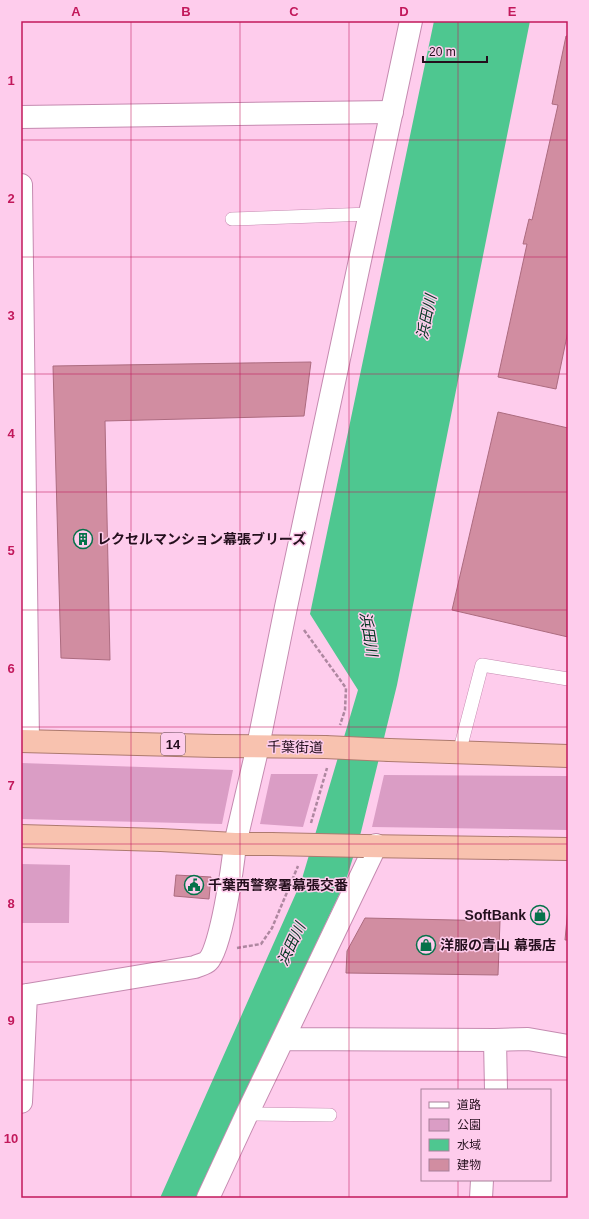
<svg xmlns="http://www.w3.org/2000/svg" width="589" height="1219" viewBox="0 0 589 1219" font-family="Arial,'Noto Sans JP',sans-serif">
<rect width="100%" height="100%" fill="#feccec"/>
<path fill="#da9dc5" d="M 21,763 L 233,770 L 222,824 L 21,819 Z
M 271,774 L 318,774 L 303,827 L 260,824 Z
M 384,775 L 568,776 L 568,830 L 372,827 Z
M 21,864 L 70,865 L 69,923 L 21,923 Z"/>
<path fill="#4ec790" d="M 434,21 L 530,21 L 397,685 L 361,832 L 346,880 L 196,1198 L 160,1198 L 301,882 L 358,690 L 310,614 Z"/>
<path fill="#d18da1" stroke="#ac6b7f" d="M 566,36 L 568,36 L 568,331 L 556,389 L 498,377 L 527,244 L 523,244 L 529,219 L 532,220 L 558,105 L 552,104 Z
M 311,362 L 304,416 L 105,421 L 110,660 L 61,658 L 53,366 Z
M 498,412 L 568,428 L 568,637 L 452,610 Z
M 176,875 L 211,877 L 209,899 L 174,896 Z
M 568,908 L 568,940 L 565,940 Z
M 365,918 L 500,921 L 498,975 L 346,973 L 347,951 Z"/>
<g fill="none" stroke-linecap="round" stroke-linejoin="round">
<defs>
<path id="service" d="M 232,219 L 370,214
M 459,753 L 482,665 L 568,679
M 247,1114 L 330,1115"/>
<path id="minor" d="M 21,117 L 392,112
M 21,996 L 195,967 C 199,965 205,964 208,961 C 221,949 233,865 235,844
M 283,1039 L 495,1040 L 528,1039 L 568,1046
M 495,1040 L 496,1090
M 21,1102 L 26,995
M 208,1198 L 247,1114 L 376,845
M 481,1198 L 482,1180"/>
<path id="tertiary" d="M 21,185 L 28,741
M 235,844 L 258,746 L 286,607 L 411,21"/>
<path id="trunk" d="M 21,741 L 215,746 L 325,747
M 389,750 L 568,756
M 21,836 L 161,840 L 235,844 L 271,844
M 364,846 L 568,849"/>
</defs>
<use href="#service" stroke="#c58ab0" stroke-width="14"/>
<use href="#minor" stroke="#c58ab0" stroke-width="24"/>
<use href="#tertiary" stroke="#c58ab0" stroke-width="24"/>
<use href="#trunk" stroke="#ad7a6f" stroke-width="24"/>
<path stroke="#ae87a0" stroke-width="2.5" stroke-dasharray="4 2" stroke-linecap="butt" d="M 304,630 L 346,688 L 345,710 L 340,725
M 311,823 L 327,768
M 237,948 L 261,944 L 272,928 L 298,866"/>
<use href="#service" stroke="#fff" stroke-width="13"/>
<use href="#minor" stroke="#fff" stroke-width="22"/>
<use href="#tertiary" stroke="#fff" stroke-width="22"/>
<use href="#trunk" stroke="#f8c2af" stroke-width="22"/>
<defs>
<path id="trunk-bridge" d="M 325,747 L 389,750
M 271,844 L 364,846"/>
</defs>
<use href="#trunk-bridge" stroke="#ad7a6f" stroke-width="24" stroke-linecap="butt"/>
<use href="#trunk-bridge" stroke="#f8c2af" stroke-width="22"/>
</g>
<path fill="none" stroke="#c2185b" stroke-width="1" stroke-opacity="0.55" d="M 131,21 L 131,1198M 240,21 L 240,1198M 349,21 L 349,1198M 458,21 L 458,1090M 21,140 L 568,140M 21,257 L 568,257M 21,374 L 568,374M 21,492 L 568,492M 21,610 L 568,610M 21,727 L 568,727M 21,844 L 568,844M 21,962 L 568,962M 21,1080 L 568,1080M 458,1180 L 458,1198"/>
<defs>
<symbol id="building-ring" viewBox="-11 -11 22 22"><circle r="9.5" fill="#feccec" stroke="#05724a" stroke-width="1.5"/><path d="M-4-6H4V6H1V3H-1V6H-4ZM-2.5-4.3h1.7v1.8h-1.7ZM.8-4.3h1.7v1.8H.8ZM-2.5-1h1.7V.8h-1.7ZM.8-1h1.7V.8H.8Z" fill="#05724a"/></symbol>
<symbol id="civic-ring" viewBox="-11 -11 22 22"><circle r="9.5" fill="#feccec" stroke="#05724a" stroke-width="1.5"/><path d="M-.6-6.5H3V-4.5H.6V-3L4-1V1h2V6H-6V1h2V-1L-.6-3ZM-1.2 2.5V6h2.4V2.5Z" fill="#05724a"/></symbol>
<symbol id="shop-ring" viewBox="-11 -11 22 22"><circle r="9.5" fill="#feccec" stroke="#05724a" stroke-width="1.5"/><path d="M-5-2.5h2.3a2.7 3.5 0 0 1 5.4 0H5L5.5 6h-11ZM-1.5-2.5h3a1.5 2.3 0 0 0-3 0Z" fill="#05724a"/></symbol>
</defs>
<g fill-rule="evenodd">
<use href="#building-ring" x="72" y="528" width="22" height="22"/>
<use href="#civic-ring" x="183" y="874" width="22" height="22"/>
<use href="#shop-ring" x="529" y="904" width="22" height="22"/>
<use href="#shop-ring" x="415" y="934" width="22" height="22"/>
</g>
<g text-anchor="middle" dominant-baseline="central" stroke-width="3" stroke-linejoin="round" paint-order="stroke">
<rect fill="#feccec" stroke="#65485b" stroke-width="1" x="161" y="733" width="24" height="22" rx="3"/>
<g font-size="13" font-weight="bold" fill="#240f1d">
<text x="173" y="744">14</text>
</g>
<g font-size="14" font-weight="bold" fill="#240f1d" stroke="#feccec" text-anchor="start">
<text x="97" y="539">レクセルマンション幕張ブリーズ</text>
<text x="208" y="885">千葉西警察署幕張交番</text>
<text x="526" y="915" text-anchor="end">SoftBank</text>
<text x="440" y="945">洋服の青山 幕張店</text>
</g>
<g font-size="14" fill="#240f1d" stroke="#feccec">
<text transform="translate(295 747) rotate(1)">千葉街道</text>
</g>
<g font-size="15" font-style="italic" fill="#00341f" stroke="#feccec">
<text transform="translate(426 317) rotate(-78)">浜田川</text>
<text transform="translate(369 634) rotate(81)">浜田川</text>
<text transform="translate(291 944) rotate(-65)">浜田川</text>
</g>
</g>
<rect width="589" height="1219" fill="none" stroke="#feccec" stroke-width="44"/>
<rect x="421" y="1089" width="130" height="92" fill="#feccec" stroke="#a78099"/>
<rect x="429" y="1102" width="20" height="6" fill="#ffffff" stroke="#a78099"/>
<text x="457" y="1109" font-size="12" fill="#240f1d">道路</text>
<rect x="429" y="1119" width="20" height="12" fill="#da9dc5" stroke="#a78099"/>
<text x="457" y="1129" font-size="12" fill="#240f1d">公園</text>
<rect x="429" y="1139" width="20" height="12" fill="#4ec790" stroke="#a78099"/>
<text x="457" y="1149" font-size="12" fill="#240f1d">水域</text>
<rect x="429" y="1159" width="20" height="12" fill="#d18da1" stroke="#a78099"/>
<text x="457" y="1169" font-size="12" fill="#240f1d">建物</text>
<path d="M423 56v6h64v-6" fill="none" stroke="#240f1d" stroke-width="2"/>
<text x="429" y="56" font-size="12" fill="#240f1d" stroke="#feccec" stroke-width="3" paint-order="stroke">20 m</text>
<rect x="22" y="22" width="545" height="1175" fill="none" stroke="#c2185b" stroke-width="1.5"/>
<g font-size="13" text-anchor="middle" font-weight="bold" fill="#c2185b">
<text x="76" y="16">A</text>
<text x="186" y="16">B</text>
<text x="294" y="16">C</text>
<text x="404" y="16">D</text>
<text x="512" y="16">E</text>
<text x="11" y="85">1</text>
<text x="11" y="203">2</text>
<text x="11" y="320">3</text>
<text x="11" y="438">4</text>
<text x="11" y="555">5</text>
<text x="11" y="673">6</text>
<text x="11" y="790">7</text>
<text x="11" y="908">8</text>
<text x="11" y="1025">9</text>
<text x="11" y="1143">10</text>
</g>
</svg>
